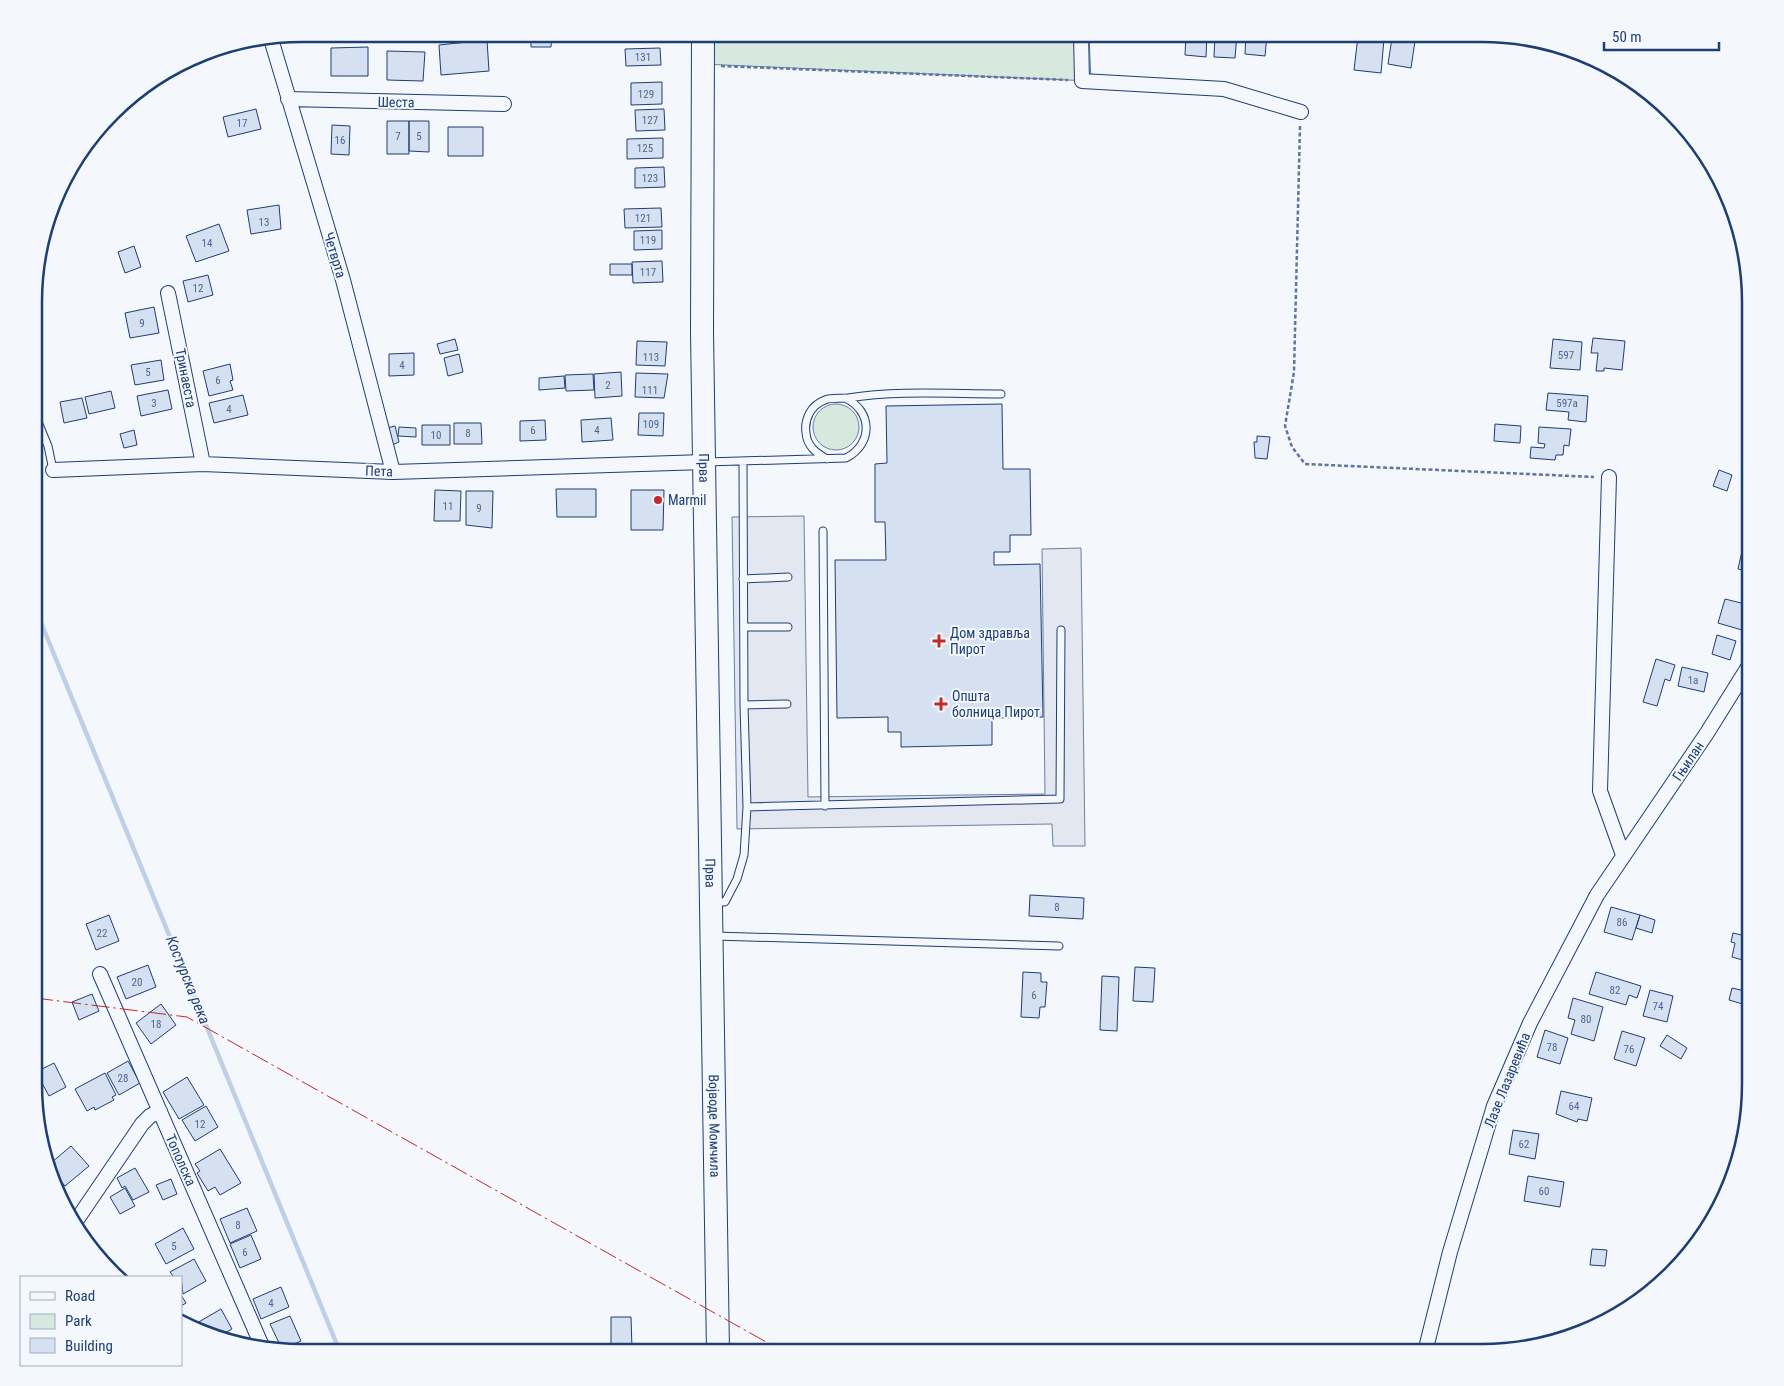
<svg xmlns="http://www.w3.org/2000/svg" width="1784" height="1386" viewBox="0 0 1784 1386" font-family="'Roboto Condensed',sans-serif">
<rect width="100%" height="100%" fill="#f4f7fb"/>
<path fill="#d7e8df" stroke="#687fa3" d="M 701,34 L 1089,34 L 1091,81 L 702,64 Z
M813 427a23 23 0 1 1 46 0a23 23 0 1 1-46 0Z"/>
<path fill="#e3e8f0" stroke="#687fa3" d="M 804,516 L 808,797 L 1045,794 L 1042,549 L 1081,548 L 1085,846 L 1053,846 L 1052,824 L 737,829 L 732,517 Z"/>
<g fill="none" stroke-linecap="round" stroke-linejoin="round">
<path stroke="#bed0e5" stroke-width="4.5" d="M 35,608 L 340,1352"/>
</g>
<path fill="#d5e0f0" stroke="#1d3f73" d="M 531,34 L 552,34 L 551,47 L 531,47 Z
M 1186,34 L 1207,34 L 1206,57 L 1185,55 Z
M 1215,34 L 1237,34 L 1235,58 L 1214,57 Z
M 1246,34 L 1267,34 L 1265,56 L 1245,54 Z
M 1358,36 L 1384,39 L 1381,73 L 1354,70 Z
M 1392,38 L 1415,41 L 1411,68 L 1388,64 Z
M 487,40 L 489,71 L 441,75 L 439,45 Z
M 368,47 L 368,76 L 331,76 L 331,48 Z
M 660,48 L 661,65 L 626,66 L 625,49 Z
M 387,51 L 425,52 L 423,81 L 387,80 Z
M 662,82 L 662,104 L 631,105 L 631,83 Z
M 256,109 L 261,129 L 228,137 L 223,117 Z
M 664,109 L 665,130 L 636,131 L 635,110 Z
M 387,121 L 409,121 L 409,154 L 387,154 Z
M 409,121 L 429,121 L 429,152 L 409,151 Z
M 332,125 L 350,126 L 349,155 L 331,154 Z
M 448,127 L 483,127 L 483,156 L 448,156 Z
M 663,138 L 663,158 L 627,159 L 627,139 Z
M 664,167 L 665,187 L 635,188 L 635,168 Z
M 279,205 L 281,229 L 251,234 L 247,210 Z
M 661,208 L 662,227 L 625,228 L 624,209 Z
M 219,224 L 229,251 L 196,262 L 186,236 Z
M 662,230 L 662,249 L 634,250 L 634,231 Z
M 134,246 L 141,267 L 125,273 L 118,252 Z
M 662,261 L 663,282 L 633,283 L 632,262 Z
M 610,264 L 632,264 L 632,275 L 610,275 Z
M 208,275 L 213,295 L 188,302 L 183,281 Z
M 154,307 L 159,333 L 130,338 L 125,313 Z
M 1593,338 L 1625,341 L 1622,370 L 1604,368 L 1604,371 L 1596,371 L 1598,353 L 1591,353 Z
M 455,339 L 458,350 L 440,354 L 437,344 Z
M 1553,339 L 1582,342 L 1580,370 L 1550,368 Z
M 637,341 L 667,342 L 665,366 L 636,365 Z
M 414,353 L 414,375 L 389,376 L 389,354 Z
M 459,354 L 463,372 L 448,376 L 444,358 Z
M 161,360 L 164,380 L 135,385 L 131,365 Z
M 230,364 L 233,380 L 230,381 L 233,390 L 209,396 L 203,371 Z
M 621,372 L 622,396 L 595,398 L 594,374 Z
M 636,373 L 668,374 L 664,398 L 635,397 Z
M 593,374 L 594,390 L 566,391 L 565,375 Z
M 564,376 L 565,388 L 539,390 L 539,378 Z
M 168,390 L 172,409 L 141,416 L 137,396 Z
M 111,391 L 115,408 L 89,414 L 85,397 Z
M 1548,393 L 1588,396 L 1586,422 L 1568,420 L 1569,412 L 1546,410 Z
M 243,395 L 248,415 L 214,423 L 209,403 Z
M 82,398 L 87,418 L 64,423 L 60,402 Z
M 1002,404 L 1003,469 L 1030,469 L 1031,535 L 1010,535 L 1010,552 L 994,552 L 994,565 L 1040,564 L 1043,717 L 992,718 L 992,745 L 901,747 L 901,732 L 888,732 L 888,717 L 837,718 L 835,560 L 886,560 L 885,522 L 875,522 L 875,464 L 887,463 L 886,406 Z
M 639,413 L 664,413 L 663,436 L 638,435 Z
M 611,418 L 613,440 L 582,442 L 581,420 Z
M 545,420 L 546,440 L 520,441 L 520,421 Z
M 454,423 L 481,423 L 482,444 L 454,444 Z
M 1495,424 L 1521,426 L 1520,443 L 1494,441 Z
M 422,425 L 450,425 L 450,445 L 422,445 Z
M 395,426 L 399,442 L 392,445 L 387,428 Z
M 399,427 L 416,428 L 416,437 L 398,436 Z
M 1539,427 L 1571,429 L 1569,446 L 1564,445 L 1563,455 L 1556,455 L 1555,460 L 1530,458 L 1531,447 L 1544,448 L 1545,444 L 1538,443 Z
M 134,430 L 137,445 L 124,448 L 120,434 Z
M 1257,436 L 1270,437 L 1267,459 L 1255,458 L 1254,442 L 1257,442 Z
M 1719,470 L 1732,475 L 1727,491 L 1713,486 Z
M 556,489 L 596,489 L 596,517 L 557,517 Z
M 435,490 L 461,491 L 460,521 L 434,521 Z
M 631,490 L 664,490 L 663,530 L 631,530 Z
M 466,491 L 493,491 L 492,528 L 466,525 Z
M 1742,551 L 1750,552 L 1750,572 L 1738,569 Z
M 1725,599 L 1749,605 L 1742,630 L 1718,623 Z
M 1717,635 L 1736,641 L 1730,660 L 1712,654 Z
M 1656,659 L 1675,665 L 1670,681 L 1665,679 L 1657,706 L 1643,702 Z
M 1682,667 L 1708,673 L 1704,692 L 1678,686 Z
M 1030,895 L 1084,898 L 1083,919 L 1029,916 Z
M 1611,907 L 1640,915 L 1632,940 L 1604,932 Z
M 109,915 L 119,941 L 96,950 L 86,924 Z
M 1640,915 L 1655,920 L 1652,933 L 1636,928 Z
M 1733,933 L 1750,937 L 1746,961 L 1732,957 L 1735,943 L 1731,942 Z
M 148,965 L 156,987 L 126,999 L 117,977 Z
M 1135,967 L 1155,968 L 1153,1002 L 1133,1001 Z
M 1023,972 L 1041,973 L 1041,982 L 1047,982 L 1045,1007 L 1040,1007 L 1039,1018 L 1021,1017 Z
M 1596,972 L 1641,986 L 1637,998 L 1629,995 L 1626,1005 L 1589,994 Z
M 1102,976 L 1119,977 L 1117,1031 L 1100,1030 Z
M 1732,988 L 1749,992 L 1746,1005 L 1729,1000 Z
M 1650,990 L 1673,996 L 1667,1022 L 1643,1016 Z
M 92,994 L 99,1011 L 79,1020 L 72,1002 Z
M 1573,998 L 1603,1007 L 1594,1041 L 1571,1034 L 1575,1020 L 1568,1018 Z
M 161,1004 L 176,1025 L 151,1044 L 136,1023 Z
M 1545,1030 L 1568,1038 L 1560,1064 L 1537,1057 Z
M 1622,1031 L 1645,1038 L 1636,1066 L 1614,1059 Z
M 34,1035 L 39,1045 L 34,1048 Z
M 1667,1035 L 1687,1048 L 1681,1059 L 1660,1046 Z
M 128,1061 L 140,1083 L 119,1095 L 107,1073 Z
M 54,1063 L 66,1087 L 49,1096 L 36,1072 Z
M 105,1073 L 116,1095 L 112,1097 L 114,1100 L 95,1110 L 94,1107 L 87,1111 L 75,1089 Z
M 187,1077 L 204,1105 L 179,1119 L 163,1092 Z
M 1561,1091 L 1592,1098 L 1587,1121 L 1578,1119 L 1577,1122 L 1556,1114 Z
M 206,1106 L 218,1127 L 195,1141 L 182,1120 Z
M 1513,1130 L 1539,1134 L 1535,1159 L 1509,1154 Z
M 71,1146 L 89,1166 L 65,1186 L 53,1172 L 51,1163 Z
M 220,1149 L 241,1183 L 220,1195 L 215,1187 L 208,1191 L 197,1173 L 200,1171 L 195,1164 Z
M 135,1168 L 149,1192 L 133,1200 L 125,1186 L 122,1188 L 117,1178 Z
M 1528,1176 L 1564,1182 L 1560,1207 L 1524,1201 Z
M 171,1179 L 177,1194 L 163,1200 L 156,1185 Z
M 125,1188 L 135,1206 L 120,1214 L 110,1197 Z
M 247,1208 L 257,1231 L 230,1243 L 220,1219 Z
M 183,1228 L 194,1249 L 166,1264 L 155,1244 Z
M 251,1235 L 261,1259 L 240,1268 L 230,1244 Z
M 1592,1249 L 1607,1250 L 1605,1266 L 1590,1265 Z
M 194,1259 L 206,1281 L 183,1294 L 181,1277 L 174,1277 L 170,1272 Z
M 281,1287 L 289,1307 L 261,1319 L 253,1299 Z
M 181,1295 L 186,1303 L 181,1306 Z
M 221,1309 L 232,1329 L 219,1336 L 202,1332 L 197,1323 Z
M 290,1316 L 301,1341 L 282,1349 L 270,1324 Z
M 611,1317 L 631,1317 L 632,1349 L 611,1350 Z
M 195,1321 L 200,1332 L 188,1325 Z"/>
<g fill="none" stroke-linecap="round" stroke-linejoin="round">
<defs>
<path id="service" d="M 36,417 L 48,446 L 53,470
M 827,459 C 816,453 807,446 806,433 C 804,419 811,405 825,400 C 833,397 840,399 848,398 C 898,390 951,394 1001,394
M 706,462 L 846,458 C 873,444 873,411 845,398
M 823,531 L 825,806
M 743,579 L 788,577
M 744,627 L 788,627
M 744,705 L 787,704
M 747,807 L 1060,799 L 1061,630
M 713,902 L 725,902 L 737,879 L 744,855 L 747,807 L 744,705 L 743,463
M 715,936 L 1059,946"/>
<path id="minor" d="M 1081,34 L 1082,81 L 1224,89 L 1301,112
M 271,39 L 343,280 L 393,472
M 288,99 L 504,104
M 168,293 L 203,464
M 53,470 L 203,464 L 393,472 L 705,462
M 1609,477 L 1600,791 L 1623,855
M 100,974 L 262,1346
M 76,1221 L 142,1124 L 150,1116 L 160,1111
M 1425,1352 L 1450,1252 L 1494,1106 L 1530,1023 L 1597,895 L 1707,733 L 1750,664"/>
<g id="primary">
<path id="s1" d="M 703,34 L 702,332 L 718,1352"/>
</g>
</defs>
<use href="#service" stroke="#1d3f73" stroke-width="9"/>
<use href="#minor" stroke="#1d3f73" stroke-width="16"/>
<use href="#primary" stroke="#1d3f73" stroke-width="24"/>
<path stroke="#5e769c" stroke-width="2.5" stroke-dasharray="4 2.5" stroke-linecap="butt" d="M 721,66 L 1068,80
M 1300,126 L 1294,372 L 1285,426 L 1292,447 L 1305,464 L 1594,477"/>
<use href="#service" stroke="#f4f7fb" stroke-width="7"/>
<use href="#minor" stroke="#f4f7fb" stroke-width="14"/>
<use href="#primary" stroke="#f4f7fb" stroke-width="22"/>
<path stroke="#c62828" stroke-width="1" stroke-dasharray="18 4 2.5 4" stroke-linecap="butt" d="M 35,998 L 187,1017 L 784,1352"/>
</g>
<g fill="#c62828" stroke="#f4f7fb" stroke-width="2">
<circle cx="658" cy="500" r="5"/>
<path d="M936.5 633.5h5v5h5v5h-5v5h-5v-5h-5v-5h5z"/>
<path d="M938.5 696.5h5v5h5v5h-5v5h-5v-5h-5v-5h5z"/>
</g>
<g text-anchor="middle" dominant-baseline="central" stroke-width="4" stroke-linejoin="round" paint-order="stroke">
<g font-size="11" fill="#4b6792">
<text x="643" y="57">131</text>
<text x="646" y="94">129</text>
<text x="650" y="120">127</text>
<text x="242" y="123">17</text>
<text x="398" y="136">7</text>
<text x="419" y="136">5</text>
<text x="340" y="140">16</text>
<text x="645" y="148">125</text>
<text x="650" y="178">123</text>
<text x="643" y="218">121</text>
<text x="264" y="222">13</text>
<text x="648" y="240">119</text>
<text x="207" y="243">14</text>
<text x="648" y="272">117</text>
<text x="198" y="288">12</text>
<text x="142" y="323">9</text>
<text x="1566" y="355">597</text>
<text x="651" y="357">113</text>
<text x="402" y="365">4</text>
<text x="148" y="372">5</text>
<text x="218" y="380">6</text>
<text x="608" y="385">2</text>
<text x="650" y="390">111</text>
<text x="154" y="403">3</text>
<text x="1567" y="403">597a</text>
<text x="229" y="409">4</text>
<text x="651" y="424">109</text>
<text x="533" y="430">6</text>
<text x="597" y="430">4</text>
<text x="468" y="433">8</text>
<text x="436" y="435">10</text>
<text x="448" y="506">11</text>
<text x="479" y="508">9</text>
<text x="1693" y="680">1a</text>
<text x="1057" y="907">8</text>
<text x="1622" y="922">86</text>
<text x="102" y="933">22</text>
<text x="137" y="982">20</text>
<text x="1615" y="990">82</text>
<text x="1034" y="995">6</text>
<text x="1658" y="1006">74</text>
<text x="1586" y="1019">80</text>
<text x="156" y="1024">18</text>
<text x="1552" y="1047">78</text>
<text x="1629" y="1049">76</text>
<text x="123" y="1078">28</text>
<text x="1574" y="1106">64</text>
<text x="200" y="1124">12</text>
<text x="1524" y="1144">62</text>
<text x="1544" y="1191">60</text>
<text x="238" y="1225">8</text>
<text x="174" y="1246">5</text>
<text x="245" y="1252">6</text>
<text x="271" y="1303">4</text>
</g>
<g font-size="14" fill="#1d3f73" stroke="#f4f7fb">
<text transform="translate(396 102) rotate(1)">Шеста</text>
<text transform="translate(335 255) rotate(73)">Четврта</text>
<text transform="translate(186 378) rotate(79)">Тринаеста</text>
<text stroke="none"><textPath href="#s1" startOffset="434">Прва</textPath></text>
<text transform="translate(379 471) rotate(2)">Пета</text>
<text transform="translate(1688 761) rotate(-56)">Гњилан</text>
<text stroke="none"><textPath href="#s1" startOffset="839">Прва</textPath></text>
<text transform="translate(1507 1080) rotate(-68)">Лазе Лазаревића</text>
<text stroke="none"><textPath href="#s1" startOffset="1092">Војводе Момчила</textPath></text>
<text transform="translate(181 1160) rotate(66)">Тополска</text>
</g>
<g font-size="14" fill="#1d3f73" stroke="#f4f7fb" text-anchor="start">
<text x="668" y="500">Marmil</text>
<text x="950" y="633">Дом здравља<tspan x="950" dy="16">Пирот</tspan></text>
<text x="952" y="696">Општа<tspan x="952" dy="16">болница Пирот</tspan></text>
</g>
<g font-size="15" font-style="italic" fill="#1d3f73" stroke="#f4f7fb">
<text transform="translate(188 980) rotate(68)">Костурска река</text>
</g>
</g>
<path d="M0 0H1784V1386H0ZM302 42H1482A260 260 0 0 1 1742 302V1084A260 260 0 0 1 1482 1344H302A260 260 0 0 1 42 1084V302A260 260 0 0 1 302 42Z" fill="#f4f7fb" fill-rule="evenodd"/>
<path fill="none" stroke="#1d3f73" stroke-width="2.5" d="M302 42H1482A260 260 0 0 1 1742 302V1084A260 260 0 0 1 1482 1344H302A260 260 0 0 1 42 1084V302A260 260 0 0 1 302 42Z"/>
<rect x="20" y="1276" width="162" height="90" fill="#f4f7fb" stroke="#9eadc5"/>
<rect x="30" y="1292" width="25" height="8" fill="#f4f7fb" stroke="#9eadc5"/>
<text x="65" y="1301" font-size="15" fill="#1d3f73">Road</text>
<rect x="30" y="1314" width="25" height="15" fill="#d7e8df" stroke="#9eadc5"/>
<text x="65" y="1326" font-size="15" fill="#1d3f73">Park</text>
<rect x="30" y="1338" width="25" height="15" fill="#d5e0f0" stroke="#9eadc5"/>
<text x="65" y="1351" font-size="15" fill="#1d3f73">Building</text>
<path d="M1604 42v8h115v-8" fill="none" stroke="#1d3f73" stroke-width="2.5"/>
<text x="1612" y="42" font-size="15" fill="#1d3f73" stroke="#f4f7fb" stroke-width="4" paint-order="stroke">50 m</text>
</svg>
